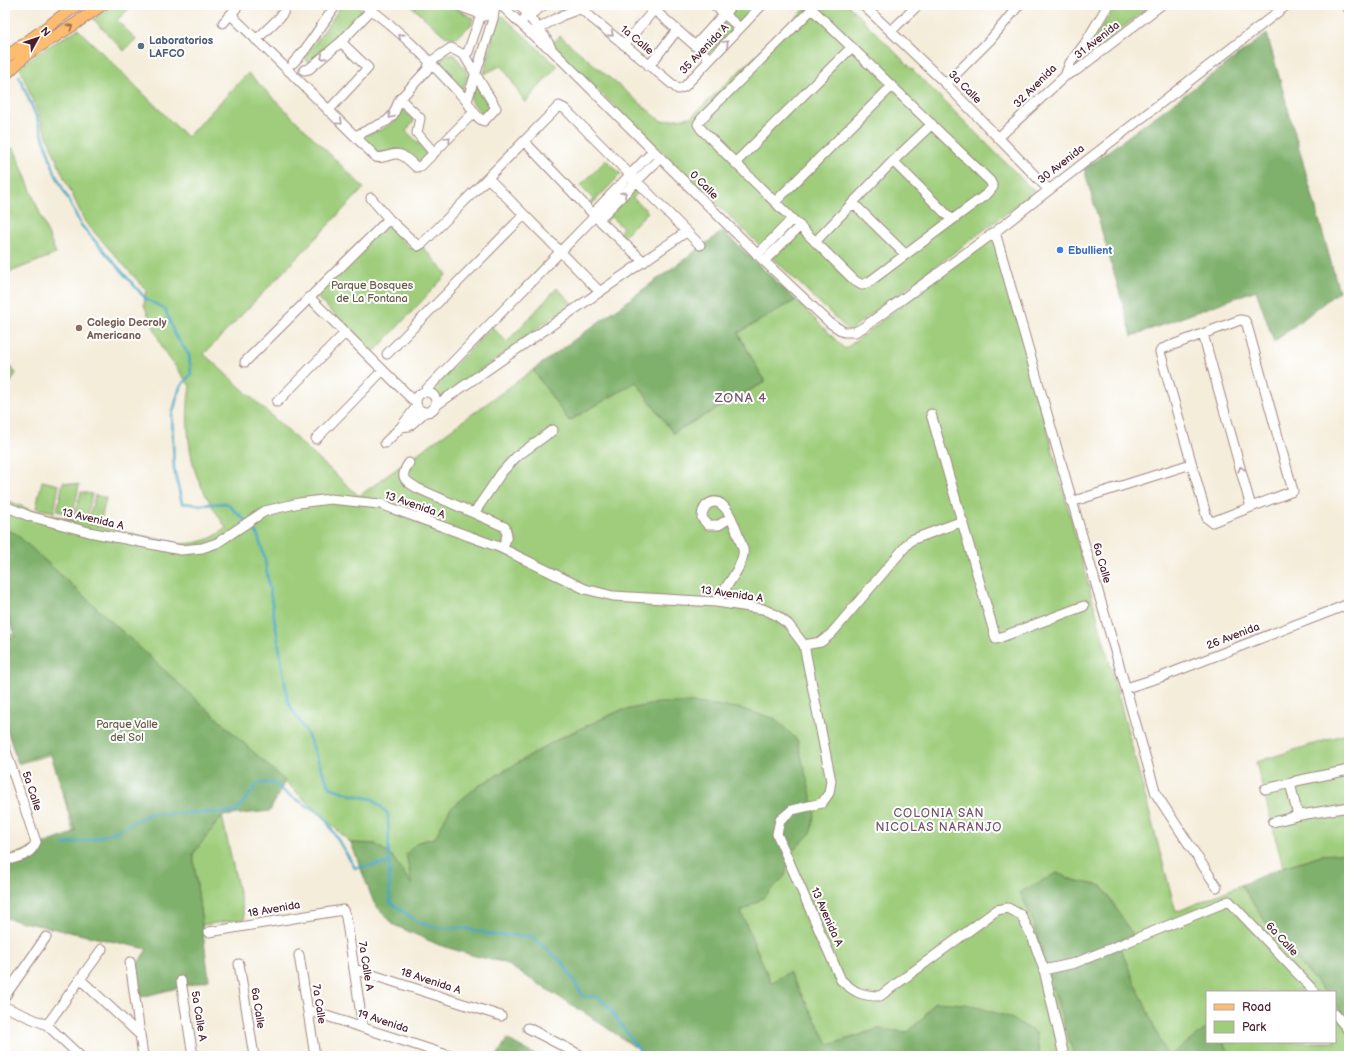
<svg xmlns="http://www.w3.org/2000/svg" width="1354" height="1061" viewBox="0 0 1354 1061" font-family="'Balsamiq Sans',sans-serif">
<rect width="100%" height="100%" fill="#fff"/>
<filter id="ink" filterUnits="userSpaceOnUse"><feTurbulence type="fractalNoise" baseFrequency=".025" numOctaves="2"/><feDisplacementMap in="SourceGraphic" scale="8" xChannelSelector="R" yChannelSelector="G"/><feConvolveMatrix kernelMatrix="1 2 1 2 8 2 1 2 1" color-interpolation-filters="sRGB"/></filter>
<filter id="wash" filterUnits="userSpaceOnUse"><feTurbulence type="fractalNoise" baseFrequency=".012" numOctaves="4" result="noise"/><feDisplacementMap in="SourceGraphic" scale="16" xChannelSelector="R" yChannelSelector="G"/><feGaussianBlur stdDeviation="0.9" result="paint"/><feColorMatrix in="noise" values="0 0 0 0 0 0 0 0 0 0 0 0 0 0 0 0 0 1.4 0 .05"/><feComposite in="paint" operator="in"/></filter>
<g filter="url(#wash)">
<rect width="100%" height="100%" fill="#f4edda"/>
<path fill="#9fcd7c" stroke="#747654" d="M 113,5 L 133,5 L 117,20 L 136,39 L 124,51 L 93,19 Z
M 342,5 L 356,5 L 365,11 L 338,40 L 310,63 L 307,62 L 304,56 L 321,35 Z
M 410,5 L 454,5 L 453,7 L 473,18 L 471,25 L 455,38 L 445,36 Z
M 737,5 L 760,5 L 739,26 L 727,15 Z
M 809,5 L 848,5 L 1035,192 L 849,331 L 551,45 L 560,36 L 661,121 L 691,117 Z
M 1116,5 L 1151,5 L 1098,48 L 1093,49 L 1090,45 Z
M 503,16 L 557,66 L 525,103 L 502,65 L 484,74 L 496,21 L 498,17 Z
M 722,21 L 733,31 L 708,55 L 698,46 Z
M 78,29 L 187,137 L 248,73 L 364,188 L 204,354 L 359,496 L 533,370 L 569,421 L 636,382 L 673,433 L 765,382 L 738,333 L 796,300 L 845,349 L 995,234 L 1176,912 L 1241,885 L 1275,936 L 1325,992 L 1207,992 L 1207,1042 L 1335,1042 L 1335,1003 L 1349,1022 L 1349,1056 L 1039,1056 L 1036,1033 L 934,1002 L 923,1018 L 908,1032 L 878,1029 L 829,1045 L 789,972 L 771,983 L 741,912 L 764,897 L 790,854 L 811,833 L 804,770 L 797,740 L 619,711 L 560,738 L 475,788 L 441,828 L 435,838 L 418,842 L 413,886 L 391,855 L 375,844 L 351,843 L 204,706 L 129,808 L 73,832 L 53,754 L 18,764 L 5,723 L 5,636 L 14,634 L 5,610 L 5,540 L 129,638 L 15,533 L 5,530 L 5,499 L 30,510 L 180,544 C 200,543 210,541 226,528 C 213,507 196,483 192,459 C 187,435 186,410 190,386 L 164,351 L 144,305 L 146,290 L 85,222 L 61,171 L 20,68 L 34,55 Z
M 447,54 L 455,55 L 468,74 L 462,93 L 435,64 L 436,60 Z
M 475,83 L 491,110 L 484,116 L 470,100 Z
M 399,105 L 414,121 L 406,131 L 429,153 L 417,165 L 401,151 L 373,153 L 357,138 L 385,128 L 395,120 Z
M 14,148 L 56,254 L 5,274 L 5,152 Z
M 606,160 L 621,174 L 590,206 L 589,204 L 593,199 L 580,186 Z
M 634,189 L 638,192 L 633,198 L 648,212 L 622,238 L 618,234 L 623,228 L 611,217 L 606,222 L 603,219 Z
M 381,219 L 411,249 L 418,242 L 447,274 L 374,352 L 312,293 Z
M 557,288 L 572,303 L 439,401 L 436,395 L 430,391 L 492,327 L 507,342 Z
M 5,361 L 16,373 L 5,393 Z
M 42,481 L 59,485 L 54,512 L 36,508 Z
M 63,482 L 79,485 L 73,515 L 57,511 Z
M 81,492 L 92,494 L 87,517 L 75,514 Z
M 95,495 L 106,498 L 101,520 L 89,518 Z
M 1349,733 L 1349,854 L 1321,855 L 1283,867 L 1256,762 Z
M 222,816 L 245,919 L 202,925 L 193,854 Z"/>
<path fill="#7fb06c" stroke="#64684c" d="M 1267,34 L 1339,291 L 1274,342 L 1256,290 L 1132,336 L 1084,169 Z
M 723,231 L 796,300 L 738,333 L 765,382 L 673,433 L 636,382 L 569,421 L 533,370 Z
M 5,530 L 15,533 L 285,781 L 270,811 L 222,816 L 193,854 L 209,980 L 141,997 L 130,976 L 147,949 L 5,918 L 5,858 L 76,832 L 50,752 L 18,762 L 5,722 L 5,639 L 15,637 L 5,607 Z
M 659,703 L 696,703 L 739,708 L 776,719 L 797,740 L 815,811 L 811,833 L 790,854 L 785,876 L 764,897 L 741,912 L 771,983 L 789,972 L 829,1045 L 878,1029 L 908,1032 L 923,1018 L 934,1002 L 966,1004 L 1009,1017 L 1036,1033 L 1039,1056 L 648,1056 L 585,1013 L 503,962 L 475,956 L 439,945 L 392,924 L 374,903 L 351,843 L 375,844 L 391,855 L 412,885 L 406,854 L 418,842 L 435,838 L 450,809 L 475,788 L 560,738 L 619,711 Z
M 1347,853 L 1349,854 L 1349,1022 L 1335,1003 L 1335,992 L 1325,992 L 1275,936 L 1241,885 L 1283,867 L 1321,855 Z
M 1057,873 L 1073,880 L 1102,886 L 1133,935 L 1117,941 L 1167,1056 L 1074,1056 L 1031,916 L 1020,892 Z
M 1207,1028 L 1207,1042 L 1223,1042 L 1232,1056 L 1169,1056 Z
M 507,1039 L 537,1056 L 497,1056 Z"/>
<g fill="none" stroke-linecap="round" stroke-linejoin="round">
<path stroke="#4aa8c9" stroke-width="2.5" d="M 5,38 L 9,46
M 19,76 L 37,118 L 55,173 L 81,225 L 146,299 L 165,309 L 175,335 L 189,355 L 191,374 L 180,387 L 172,415 L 174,469 L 182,503 L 201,505 L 226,503 L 246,521
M 249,525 L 257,533 L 264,555 L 288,701 C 293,714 302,723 308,736 C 316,753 321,771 330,787 L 352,795 L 373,799 L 388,814 L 390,902 L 419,923 L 440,928 L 464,928 L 493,935 L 531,936 L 563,963 L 583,996 L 597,997 L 607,1005 L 643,1056
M 63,845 L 93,839 L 117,831 L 149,814 L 235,812 L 259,783 L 274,783 L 287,794 L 323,815 L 355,868 L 389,863"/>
</g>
</g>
<g filter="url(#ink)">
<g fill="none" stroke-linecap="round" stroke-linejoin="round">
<defs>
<path id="minor" d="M 364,5 C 400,29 434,66 464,98 C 470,104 475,118 484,121 L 496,108 L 464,55
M 501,5 L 539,41 L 551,49 L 764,261 L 830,323 L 844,332 L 855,332 L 864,327 L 995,232 L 1287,5
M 520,5 L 545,37 L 551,48
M 649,5 L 710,59
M 714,5 L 740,28
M 863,5 L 946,84 L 1048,189
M 1347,5 L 1349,10
M 459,6 L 486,16
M 581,9 L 678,89 L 684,87 L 762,5
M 812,9 L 990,181 L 993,187 L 988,193 L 869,282 L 862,285 L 855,281 L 701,129 L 698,124 L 702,118 Z
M 233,14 L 234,18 L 291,73
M 524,19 L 544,5
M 223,23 L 239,5
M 891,31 L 918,5
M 530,33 L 563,15 L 590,5
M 256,40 L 280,17 L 288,5
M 624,45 L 654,10
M 695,46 L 732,5
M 293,63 L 304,51 L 336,5
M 649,66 L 677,30
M 304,70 L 309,69 L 341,42 L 371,10
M 293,75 L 376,157 C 384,160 393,151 401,155 C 406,157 412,163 416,167 L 421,166 L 474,112
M 1065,76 L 1077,70 L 1161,5
M 946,84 L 991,39 L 1019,5
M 400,99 L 420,118 L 417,133 L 434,153
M 467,101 L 493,19 L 495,5
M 328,111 L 368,68 L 341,42
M 355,136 L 387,121 L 393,115 L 400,99 L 427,70 L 430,62 L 451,48 L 464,55 L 468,52 L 481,15 L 490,5
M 998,138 L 1065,76 L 1070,63 L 1084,45 L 1108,5
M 524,141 L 595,216 L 644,262
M 893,161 L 951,219
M 735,163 L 852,47
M 488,178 L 600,292
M 371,198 L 389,219 L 418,246 L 423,243 L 559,106 L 565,109 L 700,245
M 775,202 L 892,86
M 853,203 L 905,254
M 595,216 L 603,215 L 660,158
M 995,232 L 1156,794 L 1217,887
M 815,242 L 893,161 L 932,124
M 757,255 L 792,219
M 764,261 L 800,226
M 309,297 L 416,403
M 1240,320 L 1245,321 L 1247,325 L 1293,491 L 1212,522 L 1207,518 L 1160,352 L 1162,349 Z
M 1203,334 L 1251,507
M 387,354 L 524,215
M 245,362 L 389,219
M416 402a10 10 0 1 1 20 0a10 10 0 1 1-20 0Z
M 423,393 L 595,216 L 598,208 L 653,151
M 277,402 L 345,333
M 435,406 L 686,232
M 931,414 L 996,639 L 1084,606
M 401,427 L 409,426 L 425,412
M 316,439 L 383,370
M 385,443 L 401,427 L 417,406
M 409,463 C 399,477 404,480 417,488 L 505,527 L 507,535 L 503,549
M 1071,502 L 1191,464
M 5,506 L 29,516 L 89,532 L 181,550 L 202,548 L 217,543 L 265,511 L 299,503 L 330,499 L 380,504 L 499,547 L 585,589 L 613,596 L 716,602 L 763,609 L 776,615 L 788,624 L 804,645 L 831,781 L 829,793 L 822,803 L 792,810 L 780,820 L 777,834 L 841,980 C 854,992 861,996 880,996 L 997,910 L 1008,908 L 1021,915 L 1033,939 L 1044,970 L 1064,1056
M 474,513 L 502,472 L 516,457 L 553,430
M 716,602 C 724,589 746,563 743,549 C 738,537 728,494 710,503 C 704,506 702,512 702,518 L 708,525 L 719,525 L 730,518
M 804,645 L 821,642 L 831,634 L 911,540 L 963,521
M 1126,688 L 1161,677 L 1349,604
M 5,748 L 36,842 C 30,856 19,857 5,861
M 1349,770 L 1296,781 L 1292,783 L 1291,787 L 1297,812 L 1301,815 L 1349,807
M 1265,789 L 1292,783
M 1273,822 L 1301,815
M 209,932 L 343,910 L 346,917 L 363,1028
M 299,955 L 315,1056
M 130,962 L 143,1056
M 239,964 L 254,1056
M 354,969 L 501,1016
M 1044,970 L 1075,963 L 1229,901 L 1315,992
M 81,980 L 140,1035
M 181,981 L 193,1056
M 5,996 L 46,937
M 5,1007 L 47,1025 L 80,1056
M 308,1010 L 450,1056
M 1335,1014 L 1349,1031
M 47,1025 L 102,949
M 528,1028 L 582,1056"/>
<path id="major" d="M 5,58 L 77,5
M 5,75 L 27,54 L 72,26 L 102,5"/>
</defs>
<use href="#minor" stroke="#9f8682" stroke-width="11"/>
<use href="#major" stroke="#9f8682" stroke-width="13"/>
<use href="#minor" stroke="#fff" stroke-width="9"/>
<use href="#major" stroke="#febc70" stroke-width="11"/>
</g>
<defs><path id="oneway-chevron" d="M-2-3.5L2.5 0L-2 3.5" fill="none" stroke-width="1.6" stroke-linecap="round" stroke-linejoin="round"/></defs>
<use stroke="#9b664a" href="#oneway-chevron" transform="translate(70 27) rotate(-33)"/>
<g stroke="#ae9aa0">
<use href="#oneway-chevron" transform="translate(611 34) rotate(40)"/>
<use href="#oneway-chevron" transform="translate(401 36) rotate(-139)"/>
<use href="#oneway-chevron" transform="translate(726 43) rotate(-46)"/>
<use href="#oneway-chevron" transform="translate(323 57) rotate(140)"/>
<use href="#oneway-chevron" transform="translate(391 116) rotate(126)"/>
<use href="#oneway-chevron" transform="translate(340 122) rotate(43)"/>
<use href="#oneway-chevron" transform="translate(448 139) rotate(-46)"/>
<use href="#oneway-chevron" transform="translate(624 194) rotate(-44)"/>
<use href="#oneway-chevron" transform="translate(1241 469) rotate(-106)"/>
</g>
</g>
<circle fill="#5c6f8a" stroke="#fff" stroke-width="1.5" cx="141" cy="46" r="4"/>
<circle fill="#3f7fe0" stroke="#fff" stroke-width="1.5" cx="1060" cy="250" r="4"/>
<circle fill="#8d6e63" stroke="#fff" stroke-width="1.5" cx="79" cy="328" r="4"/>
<g text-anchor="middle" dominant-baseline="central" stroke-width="4" stroke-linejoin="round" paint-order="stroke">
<g font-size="11" font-weight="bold" fill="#4e5e75" stroke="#fff" text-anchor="start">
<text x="149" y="40">Laboratorios<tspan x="149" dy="13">LAFCO</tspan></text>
</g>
<g font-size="11" fill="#4a1f2b" stroke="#fff">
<text transform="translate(637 40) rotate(40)">1a Calle</text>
<text transform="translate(1097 40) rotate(-38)">31 Avenida</text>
<text transform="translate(704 49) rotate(-46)">35 Avenida A</text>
<text transform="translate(1035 86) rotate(-45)">32 Avenida</text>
<text transform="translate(965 87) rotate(45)">3a Calle</text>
<text transform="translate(1061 164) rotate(-38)">30 Avenida</text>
<text transform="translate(704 185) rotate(45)">0 Calle</text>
<text transform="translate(415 505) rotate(19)">13 Avenida A</text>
<text transform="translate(93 519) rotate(13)">13 Avenida A</text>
<text transform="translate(1102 563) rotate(74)">6a Calle</text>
<text transform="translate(732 594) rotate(8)">13 Avenida A</text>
<text transform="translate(1233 636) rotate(-21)">26 Avenida</text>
<text transform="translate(32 791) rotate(72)">5a Calle</text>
<text transform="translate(274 909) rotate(-10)">18 Avenida</text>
<text transform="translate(827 917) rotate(66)">13 Avenida A</text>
<text transform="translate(1282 939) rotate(47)">6a Calle</text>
<text transform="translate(366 966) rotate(81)">7a Calle A</text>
<text transform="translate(431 981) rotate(18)">18 Avenida A</text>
<text transform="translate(319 1004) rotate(81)">7a Calle</text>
<text transform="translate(258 1008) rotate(81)">6a Calle</text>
<text transform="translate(199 1016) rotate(81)">5a Calle A</text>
<text transform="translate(383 1021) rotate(18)">19 Avenida</text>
</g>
<g font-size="11" font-weight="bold" fill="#366cbe" stroke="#fff" text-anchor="start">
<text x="1068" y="250">Ebullient</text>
</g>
<g font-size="11" fill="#685c47" stroke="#fff">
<text x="372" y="285">Parque Bosques<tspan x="372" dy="13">de La Fontana</tspan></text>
<text x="127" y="724">Parque Valle<tspan x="127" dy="13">del Sol</tspan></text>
</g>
<g font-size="11" font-weight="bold" fill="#785e54" stroke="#fff" text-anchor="start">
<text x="87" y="322">Colegio Decroly<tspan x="87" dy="13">Americano</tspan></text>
</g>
<g font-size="12" letter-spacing="1" fill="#74536d" stroke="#fff">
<text x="939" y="813">COLONIA SAN<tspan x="939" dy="14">NICOLAS NARANJO</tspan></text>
</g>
<g font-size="13" letter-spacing="1" fill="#74536d" stroke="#fff">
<text x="741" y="398">ZONA 4</text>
</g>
</g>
<rect width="1354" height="1061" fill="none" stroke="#fff" stroke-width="20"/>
<rect x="1206" y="991" width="130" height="52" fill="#ffffff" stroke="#b7a5aa"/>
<rect x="1214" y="1004" width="20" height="6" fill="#febc70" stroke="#b7a5aa"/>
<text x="1242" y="1011" font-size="12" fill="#4a1f2b">Road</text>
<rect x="1214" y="1021" width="20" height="12" fill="#9fcd7c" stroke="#b7a5aa"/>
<text x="1242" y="1031" font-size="12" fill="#4a1f2b">Park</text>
<g transform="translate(38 38) rotate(50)" stroke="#ffffff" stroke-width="3" paint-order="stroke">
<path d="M0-3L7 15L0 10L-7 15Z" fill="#4a1f2b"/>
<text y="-6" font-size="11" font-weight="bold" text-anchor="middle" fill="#4a1f2b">N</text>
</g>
</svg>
